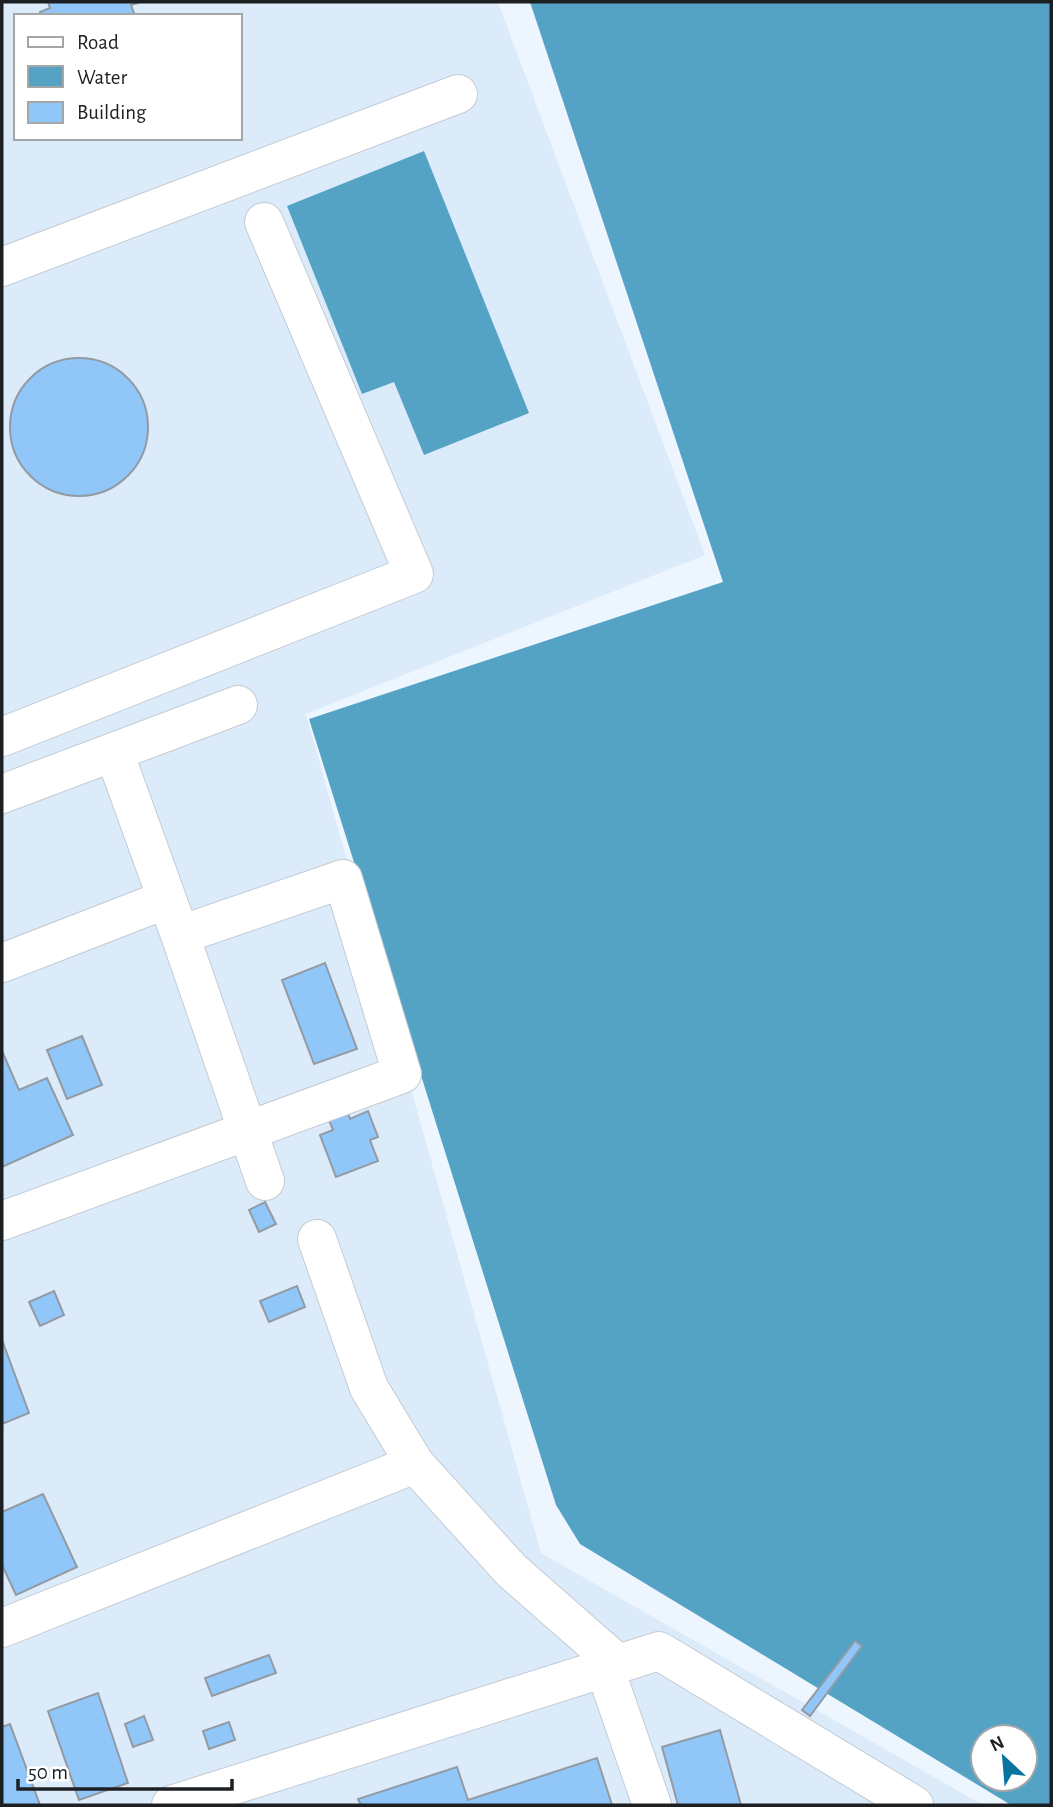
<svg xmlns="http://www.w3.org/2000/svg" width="1053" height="1807" viewBox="0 0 1053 1807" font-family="'Alegreya Sans',sans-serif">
<rect width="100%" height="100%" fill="#edf6ff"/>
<path fill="#dcebfa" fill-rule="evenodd" d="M 2,2 L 498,2 L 705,555 L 306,714 L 541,1553 L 983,1805 L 2,1805 ZM 16,16 L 240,16 L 240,138 L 16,138 Z"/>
<path fill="#55a3c4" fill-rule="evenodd" d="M 530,2 L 1051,2 L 1051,1805 L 1011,1805 L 580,1544 L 556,1505 L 309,719 L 723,582 ZM 983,1737 L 1025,1737 L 1025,1779 L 983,1779 Z
M 424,151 L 529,413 L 424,455 L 394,382 L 362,394 L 287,206 Z"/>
<path fill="#90c6f8" stroke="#929ba3" stroke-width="2" d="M 48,2 L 141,2 L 131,5 L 135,16 L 41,16 L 40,12 L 50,8 Z
M10 427a69 69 0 1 1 138 0a69 69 0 1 1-138 0Z
M 325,963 L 357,1049 L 314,1064 L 282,980 Z
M 82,1036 L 102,1085 L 67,1099 L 47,1050 Z
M 2,1051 L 19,1090 L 47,1078 L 73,1135 L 2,1167 Z
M 368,1111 L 378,1137 L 370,1140 L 378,1161 L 336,1177 L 320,1135 L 333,1130 L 329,1120 L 348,1113 L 350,1119 Z
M 265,1202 L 276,1224 L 259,1232 L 249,1210 Z
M 297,1286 L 305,1307 L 269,1322 L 260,1301 Z
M 54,1291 L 64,1315 L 40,1326 L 29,1302 Z
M 2,1340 L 29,1413 L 2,1424 Z
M 43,1494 L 77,1567 L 16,1595 L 2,1565 L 2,1512 Z
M 855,1641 L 862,1646 L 810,1716 L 802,1710 Z
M 269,1655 L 276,1673 L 212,1696 L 205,1678 Z
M 98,1693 L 128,1783 L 79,1800 L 48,1711 Z
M 144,1716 L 153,1740 L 133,1747 L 125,1724 Z
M 229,1722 L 235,1740 L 209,1749 L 203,1731 Z
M 10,1724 L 40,1805 L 2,1805 L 2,1727 Z
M 720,1730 L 741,1805 L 678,1805 L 662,1747 Z
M 597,1758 L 612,1805 L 361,1805 L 358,1799 L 457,1767 L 468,1800 Z"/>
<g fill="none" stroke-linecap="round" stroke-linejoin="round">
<defs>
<path id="minor" d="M 2,267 L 458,94
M 2,737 L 414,574 L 264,222
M 114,752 L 180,935 L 265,1181
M 2,794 L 238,705
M 2,963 L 167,899
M 2,1221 L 402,1074 L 343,879 L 180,935
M 317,1239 L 369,1388 L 415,1464 L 511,1570 L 618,1664
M 2,1628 L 415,1464
M 605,1669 L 652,1805
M 171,1805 L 659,1651 L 914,1805"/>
</defs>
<use href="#minor" stroke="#c3cbd4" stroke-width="40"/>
<use href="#minor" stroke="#fff" stroke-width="38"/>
</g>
<rect width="1053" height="1807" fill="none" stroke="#1d2023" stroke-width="7"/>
<rect x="14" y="14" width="228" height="126" fill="#ffffff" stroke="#a5a6a7" stroke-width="2"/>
<rect x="28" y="37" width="35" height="10" fill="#ffffff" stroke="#a5a6a7" stroke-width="2"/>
<text x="77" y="49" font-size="21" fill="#1d2023">Road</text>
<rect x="28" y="66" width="35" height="21" fill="#55a3c4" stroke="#a5a6a7" stroke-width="2"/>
<text x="77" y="84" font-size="21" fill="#1d2023">Water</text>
<rect x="28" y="102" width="35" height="21" fill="#90c6f8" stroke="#a5a6a7" stroke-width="2"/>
<text x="77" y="119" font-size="21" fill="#1d2023">Building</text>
<g transform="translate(1004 1758) rotate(334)"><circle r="33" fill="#ffffff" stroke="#a5a6a7" stroke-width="2"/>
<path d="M0-5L12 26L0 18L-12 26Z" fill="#0775a0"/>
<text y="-10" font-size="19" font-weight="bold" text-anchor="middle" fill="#1d2023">N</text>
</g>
<path d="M18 1779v10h214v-10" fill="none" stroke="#1d2023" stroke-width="3.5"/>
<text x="28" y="1779" font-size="21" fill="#1d2023" stroke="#ffffff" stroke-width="5" paint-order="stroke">50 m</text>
</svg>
